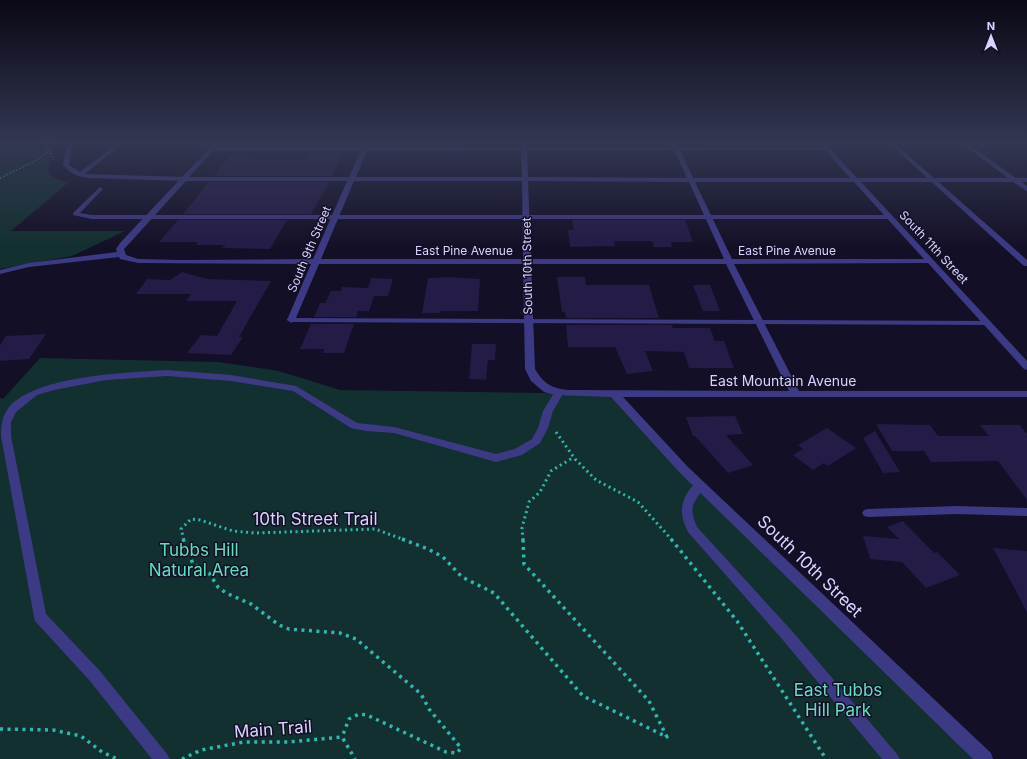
<svg xmlns="http://www.w3.org/2000/svg" width="1027" height="759" viewBox="0 0 1027 759" font-family="Inter,sans-serif">
<rect width="100%" height="100%" fill="#130f26"/>
<path fill="#12302f" d="M 0,143 L 57,143 L 54,145 L 47,170 C 53,179 59,180 69,182 L 11,231 L 125,231 L 72,256 L 0,269 Z
M 40,358 L 218,362 L 279,371 L 340,390 L 614,394 L 684,470 L 985,759 L 0,759 L 0,398 L 3,399 Z"/>
<path fill="#241b47" d="M 311,152 L 343,152 L 341,156 L 342,156 L 332,176 L 214,176 L 229,157 L 251,157 L 249,159 L 305,159 Z
M 209,182 L 329,182 L 311,214 L 183,214 Z
M 178,220 L 287,220 L 270,249 L 221,248 L 226,245 L 196,245 L 198,242 L 159,242 Z
M 572,220 L 685,220 L 693,242 L 671,242 L 672,247 L 654,247 L 652,241 L 614,241 L 615,246 L 570,247 L 568,230 L 574,230 Z
M 182,272 L 207,279 L 271,281 L 239,337 L 243,337 L 231,355 L 187,353 L 201,335 L 217,336 L 237,301 L 186,301 L 191,294 L 136,294 L 147,279 L 170,280 Z
M 449,277 L 480,279 L 478,311 L 440,311 L 440,313 L 422,313 L 428,278 Z
M 557,277 L 585,277 L 586,285 L 649,285 L 659,318 L 566,318 L 565,312 L 562,312 Z
M 371,278 L 393,279 L 388,296 L 374,296 L 369,311 L 358,311 L 356,317 L 314,317 L 320,303 L 325,303 L 331,291 L 341,291 L 342,287 L 368,288 Z
M 693,285 L 710,285 L 720,311 L 703,311 Z
M 311,324 L 354,324 L 344,353 L 323,353 L 324,349 L 300,349 Z
M 566,325 L 672,325 L 673,328 L 710,328 L 715,341 L 724,341 L 734,368 L 689,368 L 684,352 L 645,351 L 653,371 L 627,374 L 615,347 L 568,347 Z
M 46,334 L 29,359 L 0,361 L 0,345 L 6,336 Z
M 472,344 L 496,344 L 495,360 L 488,360 L 486,380 L 469,379 Z
M 735,416 L 743,434 L 726,435 L 753,465 L 728,473 L 695,436 L 693,436 L 686,417 Z
M 876,424 L 930,425 L 938,436 L 989,436 L 980,425 L 1020,425 L 1027,434 L 1027,500 L 998,461 L 931,462 L 924,451 L 892,451 Z
M 827,428 L 856,448 L 828,466 L 824,463 L 813,470 L 793,455 L 803,449 L 798,445 Z
M 875,431 L 900,472 L 883,473 L 863,438 Z
M 903,521 L 934,553 L 937,552 L 960,575 L 926,588 L 902,562 L 870,559 L 863,536 L 899,539 L 887,527 Z
M 993,548 L 1027,551 L 1027,612 Z"/>
<g fill="none" stroke-linecap="round" stroke-linejoin="round">
<path stroke="#2fb8b0" stroke-width="1.5" stroke-dasharray="1.5 2" stroke-linecap="butt" d="M 44,143 L 47,148
M 53,143 L 47,148 L 52,155 L 53,160
M 0,178 L 35,161 L 50,151"/>
<path stroke="#2fb8b0" stroke-width="3" stroke-dasharray="2 3.5" stroke-linecap="butt" d="M 556,432 L 575,459 L 596,480 L 638,502 L 672,540
M 184,540 L 181,529 L 191,519 L 200,520 L 233,531 L 255,533 L 375,529 L 405,540
M 523,540 L 522,528 L 529,502 L 540,492 L 551,471 L 574,457"/>
<path stroke="#2fb8b0" stroke-width="3.5" stroke-dasharray="3 4.5" stroke-linecap="butt" d="M 183,539 L 193,564 L 209,573 L 218,587 L 226,593 L 251,604 L 279,625 L 289,629 L 340,633 L 356,639 L 421,694 L 429,709 L 461,748 L 457,753 L 446,752 L 367,715 L 359,714 L 349,719 L 342,737
M 402,539 L 428,549 L 443,557 L 462,577 L 494,593 L 583,696 L 667,737 L 649,701 L 524,564 L 523,539
M 671,539 L 737,621 L 826,759
M 0,729 L 53,730 L 81,736 L 102,752 L 117,759
M 182,759 L 201,750 L 244,742 L 288,742 L 342,737 L 355,759"/>
<path fill="#3d3a85" fill-rule="evenodd" d="M 70,143 L 76,143 L 72,147 L 69,165 L 80,172 L 118,143 L 123,143 L 85,174 L 184,177 L 187,179 L 184,181 L 90,178 L 78,176 L 70,172 L 63,165 L 66,147 Z
M 889,143 L 894,143 L 1027,260 L 1027,266 L 1024,266 Z
M 828,147 L 831,149 L 830,150 L 212,151 L 209,149 L 212,147 Z
M 100,187 L 103,189 L 102,190 L 80,213 L 92,215 L 890,215 L 893,217 L 890,219 L 92,219 L 73,215 L 73,213 Z
M 288,318 L 988,321 L 992,323 L 988,325 L 291,322 L 287,320 Z
M 167,370 L 231,375 L 296,386 L 357,423 L 394,427 L 496,454 L 515,449 L 532,439 L 538,428 L 543,411 L 556,390 L 562,390 L 564,392 L 553,411 L 548,428 L 540,443 L 522,455 L 496,462 L 394,433 L 366,431 L 351,428 L 293,391 L 231,381 L 167,376 L 106,380 L 54,390 L 37,395 L 16,412 L 11,422 L 11,436 L 46,614 L 100,671 L 167,754 L 170,759 L 152,759 L 90,681 L 35,621 L 34,617 L 1,436 C 1,426 2,416 9,407 C 38,375 125,373 167,370 Z
M 700,481 L 704,482 L 705,485 C 695,504 687,503 697,527 L 792,631 L 897,754 L 900,759 L 882,759 L 782,639 L 688,532 C 680,517 679,504 690,489 C 693,486 695,482 700,481 Z
M 957,506 L 1027,508 L 1027,516 L 957,514 L 868,517 L 864,516 L 862,513 L 864,510 L 868,509 Z"/>
<path fill="#3d3a85" fill-rule="evenodd" d="M 214,143 L 220,143 L 189,177 L 349,177 L 364,143 L 370,143 L 356,177 L 522,177 L 521,143 L 527,143 L 528,177 L 687,178 L 671,143 L 677,143 L 693,178 L 850,178 L 819,143 L 825,143 L 857,178 L 1008,178 L 961,143 L 967,143 L 1016,178 L 1027,178 L 1027,182 L 1022,182 L 1027,186 L 1027,191 L 1013,182 L 861,182 L 1027,361 L 1027,370 L 1024,369 L 928,263 L 734,264 L 799,391 L 1027,391 L 1027,397 L 623,397 L 688,467 L 991,753 L 993,759 L 973,759 L 680,473 L 611,397 L 555,395 L 544,392 L 531,381 L 525,369 L 523,264 L 319,264 L 295,320 L 291,323 L 287,320 L 311,264 L 138,263 L 120,259 L 119,257 L 29,267 L 0,274 L 0,270 L 29,263 L 117,252 L 116,249 L 120,243 ZM 186,181 L 347,181 L 313,259 L 182,260 L 138,259 L 126,255 L 124,249 L 126,247 ZM 354,181 L 522,181 L 523,259 L 321,259 ZM 528,181 L 689,182 L 724,259 L 531,259 ZM 695,182 L 854,182 L 924,259 L 732,259 ZM 531,264 L 726,264 L 789,391 L 573,390 C 555,390 544,385 535,369 Z"/>
</g>
<linearGradient id="sky" x2="0" y2="1"><stop stop-color="#0a0815"/><stop offset="0.57" stop-color="#333752"/><stop offset="1" stop-color="#333752" stop-opacity="0"/></linearGradient>
<rect width="1027" height="249" fill="url(#sky)"/>
<g text-anchor="middle" dominant-baseline="central" stroke-width="3" stroke-linejoin="round" paint-order="stroke">
<g font-size="12" fill="#d9d4ff" stroke="#130f26">
<text transform="translate(934 247) rotate(47)">South 11th Street</text>
<text transform="translate(309 249) rotate(-67)">South 9th Street</text>
<text x="464" y="250">East Pine Avenue</text>
<text x="787" y="250">East Pine Avenue</text>
<text transform="translate(527 266) rotate(-91)">South 10th Street</text>
</g>
<g font-size="14" fill="#d9d4ff" stroke="#130f26">
<text x="783" y="380">East Mountain Avenue</text>
</g>
<g font-size="17" fill="#d9d4ff" stroke="#130f26">
<text x="315" y="519">10th Street Trail</text>
<text transform="translate(810 566) rotate(44)">South 10th Street</text>
<text transform="translate(273 729) rotate(-4)">Main Trail</text>
</g>
<g font-size="17" fill="#5fe0c0" stroke="#130f26">
<text x="199" y="550">Tubbs Hill<tspan x="199" dy="20">Natural Area</tspan></text>
<text x="838" y="690">East Tubbs<tspan x="838" dy="20">Hill Park</tspan></text>
</g>
</g>
<g transform="translate(991 36)" stroke="#130f26" stroke-width="3" paint-order="stroke">
<path d="M0-3L7 15L0 10L-7 15Z" fill="#d9d4ff"/>
<text y="-6" font-size="11" font-weight="bold" text-anchor="middle" fill="#d9d4ff">N</text>
</g>
</svg>
